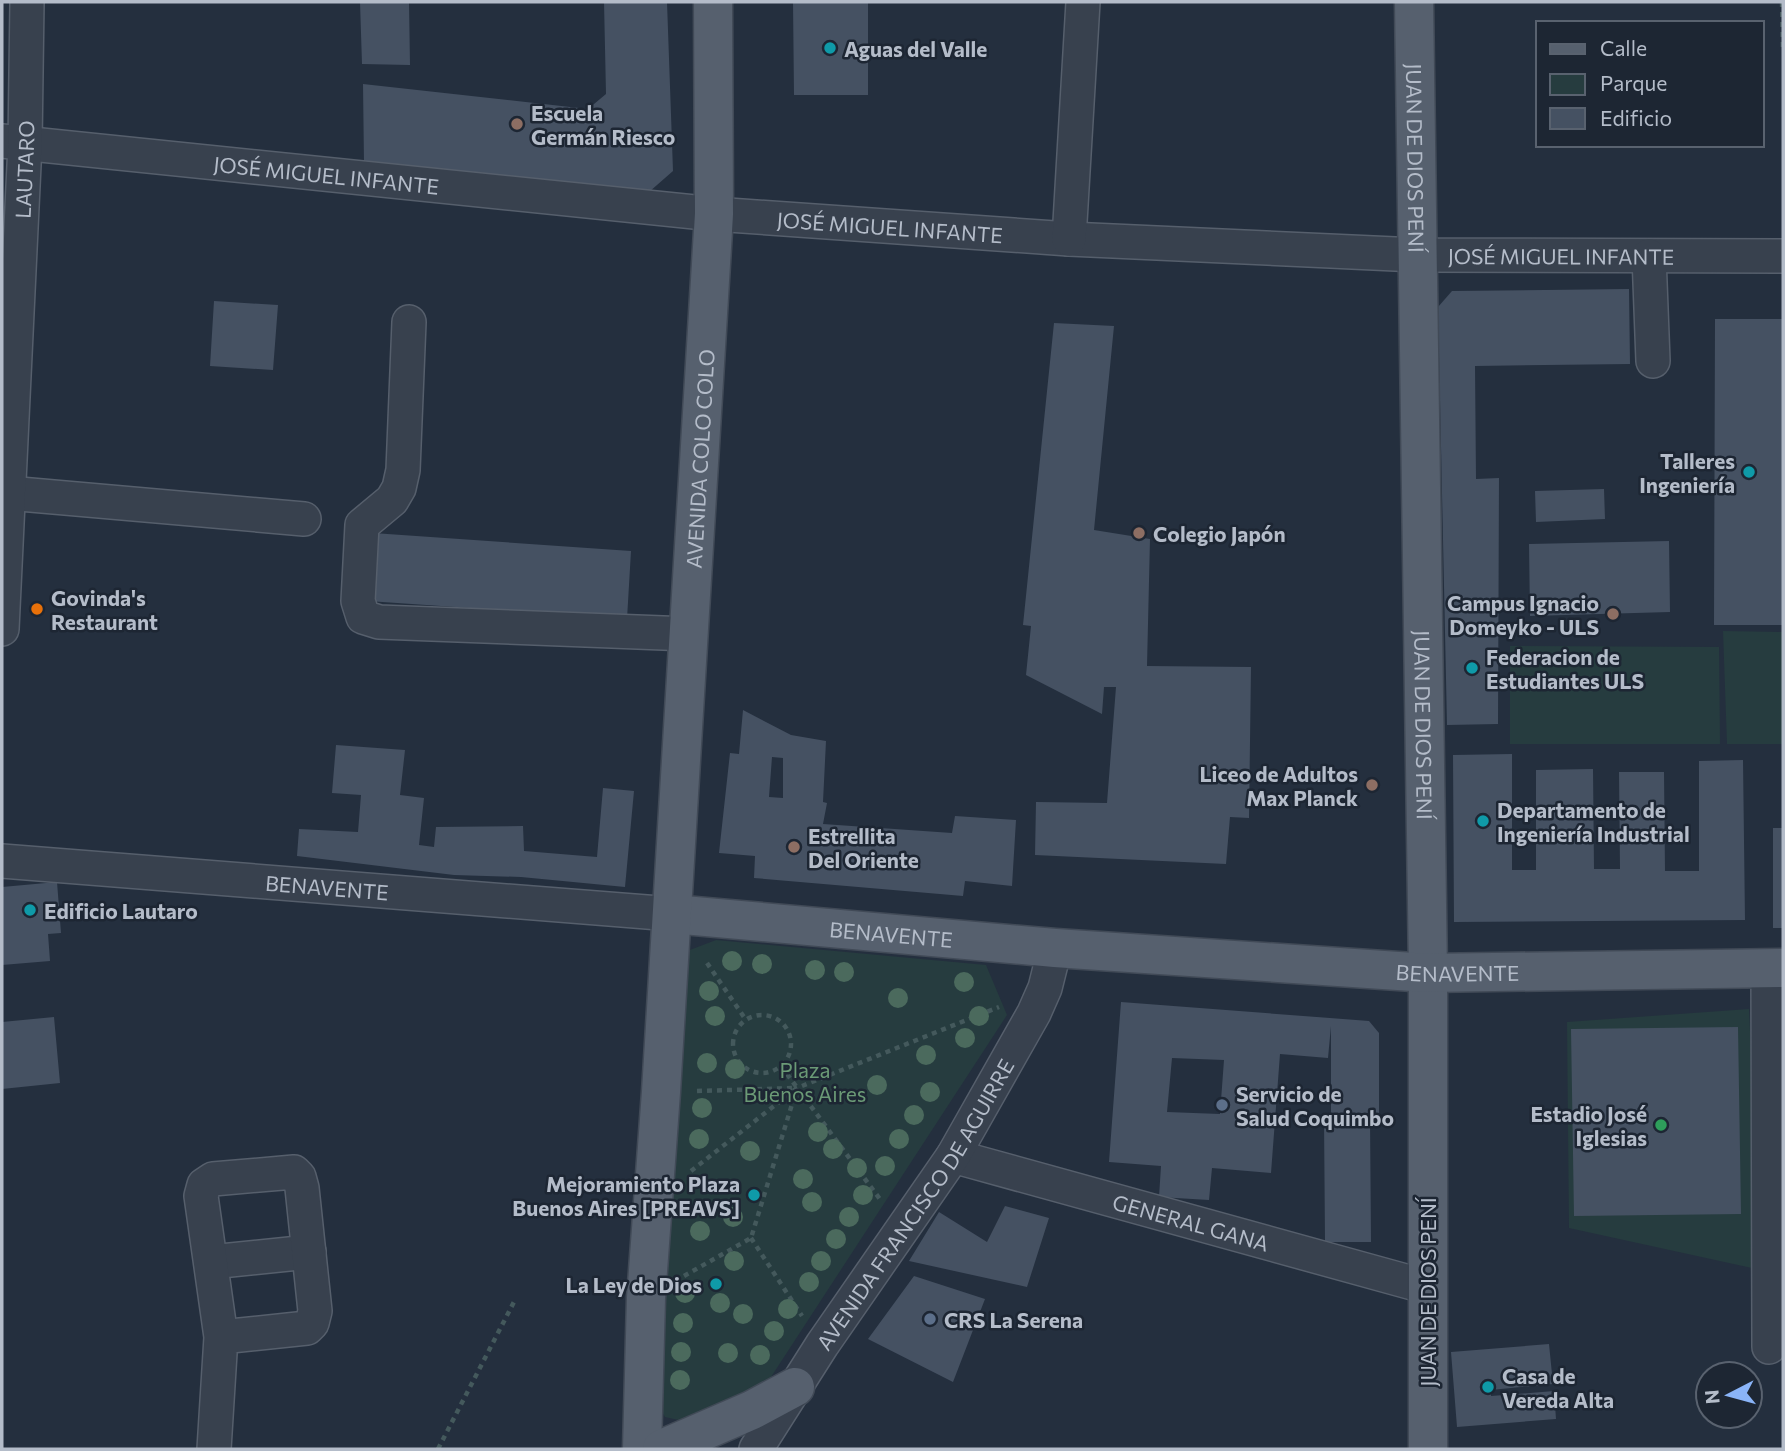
<svg xmlns="http://www.w3.org/2000/svg" width="1785" height="1451" viewBox="0 0 1785 1451" font-family="Commissioner,sans-serif">
<rect width="100%" height="100%" fill="#242f3e"/>
<path fill="#263c3f" d="M 1723,631 L 1783,632 L 1783,744 L 1727,744 Z
M 1510,646 L 1719,647 L 1720,744 L 1510,744 Z
M 716,940 L 986,965 L 1007,1015 L 771,1377 L 692,1423 L 665,1417 L 653,1396 L 682,953 Z
M 1749,1009 L 1761,1270 L 1569,1228 L 1567,1022 Z"/>
<path fill="#455162" fill-rule="evenodd" d="M 360,2 L 409,2 L 410,65 L 362,64 Z
M 604,2 L 667,2 L 673,171 L 641,199 L 364,164 L 363,84 L 588,109 L 606,94 Z
M 793,2 L 868,2 L 868,95 L 794,95 Z
M 1629,289 L 1630,364 L 1475,366 L 1476,479 L 1499,478 L 1498,724 L 1447,725 L 1438,307 L 1452,291 Z
M 214,301 L 278,305 L 273,370 L 210,366 Z
M 1715,319 L 1783,319 L 1783,625 L 1714,625 Z
M 1054,323 L 1114,326 L 1094,530 L 1150,539 L 1147,666 L 1251,667 L 1249,818 L 1230,817 L 1226,864 L 1035,855 L 1036,802 L 1107,803 L 1116,687 L 1104,687 L 1102,714 L 1026,675 L 1031,626 L 1023,625 Z
M 1604,489 L 1605,519 L 1536,522 L 1535,491 Z
M 373,533 L 631,551 L 627,619 L 368,601 Z
M 1669,541 L 1670,612 L 1530,616 L 1529,544 Z
M 743,710 L 791,735 L 826,741 L 823,802 L 827,803 L 823,824 L 952,833 L 955,816 L 1016,820 L 1012,886 L 965,881 L 963,896 L 754,878 L 755,856 L 719,853 L 730,753 L 739,754 ZM 772,757 L 783,758 L 783,798 L 769,797 Z
M 336,745 L 405,750 L 400,795 L 424,798 L 419,845 L 434,847 L 436,827 L 523,826 L 524,851 L 597,857 L 603,788 L 634,791 L 625,887 L 521,877 L 454,875 L 297,856 L 299,829 L 358,832 L 361,795 L 332,793 Z
M 1512,754 L 1512,870 L 1536,870 L 1536,770 L 1593,769 L 1594,869 L 1620,869 L 1619,772 L 1664,772 L 1665,871 L 1699,871 L 1699,761 L 1743,760 L 1745,920 L 1454,922 L 1453,755 Z
M 1773,828 L 1783,828 L 1783,928 L 1773,928 Z
M 57,882 L 61,933 L 48,934 L 50,961 L 2,965 L 2,887 Z
M 1121,1002 L 1369,1021 L 1379,1033 L 1379,1113 L 1331,1113 L 1331,1026 L 1328,1058 L 1280,1054 L 1271,1173 L 1212,1168 L 1209,1200 L 1159,1197 L 1161,1166 L 1109,1162 ZM 1172,1058 L 1224,1060 L 1220,1114 L 1167,1112 Z
M 54,1017 L 60,1083 L 2,1089 L 2,1022 Z
M 1738,1027 L 1741,1214 L 1574,1216 L 1571,1029 Z
M 1370,1117 L 1371,1242 L 1325,1242 L 1324,1118 Z
M 1005,1206 L 1049,1218 L 1027,1287 L 909,1261 L 939,1212 L 987,1242 Z
M 914,1276 L 985,1299 L 953,1382 L 868,1339 Z
M 1549,1344 L 1553,1384 L 1491,1390 L 1491,1396 L 1554,1391 L 1556,1419 L 1457,1427 L 1451,1352 Z"/>
<g fill="none" stroke-linecap="round" stroke-linejoin="round">
<defs>
<g id="minor">
<path id="s1" d="M 2,141 L 714,214 L 1069,239 L 1417,255 L 1783,256"/>
<path d="M 1069,239 L 1083,2"/>
<path d="M 1649,256 L 1653,361"/>
<path d="M 409,322 L 403,470 L 399,488 L 392,500 L 362,525 L 358,601 L 363,617 L 379,622 L 689,634"/>
<path d="M 8,493 L 304,519"/>
<path id="s2" d="M 2,629 L 25,144 L 27,2"/>
<path id="s3" d="M 2,861 L 672,914"/>
<path d="M 1768,968 L 1769,1347"/>
<path id="s4" d="M 953,1156 L 1427,1287"/>
<path d="M 211,1262 L 309,1252"/>
<path d="M 214,1449 L 221,1337 L 201,1196 L 204,1185 L 213,1179 L 294,1172 L 299,1177 L 302,1188 L 315,1311 L 312,1323 L 307,1328 L 221,1337"/>
<path id="s5" d="M 756,1449 L 822,1345 L 953,1156 L 1034,1013 L 1045,988 L 1055,948"/>
</g>
<g id="major">
<path id="s6" d="M 1414,2 L 1428,973 L 1428,1449"/>
<path id="s7" d="M 672,914 L 1055,948 L 1428,973 L 1783,968"/>
<path id="s8" d="M 642,1449 L 646,1298 L 661,1092 L 714,214 L 713,2"/>
<path d="M 662,1449 L 752,1410 L 795,1387"/>
</g>
</defs>
<use href="#minor" stroke="#565f6c" stroke-width="36"/>
<use href="#major" stroke="#414a57" stroke-width="41"/>
<path stroke="#44595c" stroke-width="4.5" stroke-dasharray="5 5" stroke-linecap="butt" d="M 1782,2 L 1783,52
M 707,963 L 746,1020
M733 1044a29 29 0 1 1 58 0a29 29 0 1 1-58 0Z
M 781,1066 L 882,1202
M 697,1091 L 796,1088
M 691,1171 L 797,1088 L 999,1007
M 751,1238 L 802,1316
M 684,1276 L 751,1238 L 797,1088
M 438,1449 L 516,1298"/>
<use href="#minor" stroke="#38414e" stroke-width="33"/>
<use href="#major" stroke="#56606e" stroke-width="38"/>
</g>
<g fill="#4b6a5d">
<circle cx="732" cy="961" r="10"/>
<circle cx="762" cy="964" r="10"/>
<circle cx="815" cy="970" r="10"/>
<circle cx="844" cy="972" r="10"/>
<circle cx="964" cy="982" r="10"/>
<circle cx="709" cy="991" r="10"/>
<circle cx="898" cy="998" r="10"/>
<circle cx="715" cy="1016" r="10"/>
<circle cx="979" cy="1016" r="10"/>
<circle cx="965" cy="1038" r="10"/>
<circle cx="926" cy="1055" r="10"/>
<circle cx="707" cy="1063" r="10"/>
<circle cx="735" cy="1069" r="10"/>
<circle cx="877" cy="1085" r="10"/>
<circle cx="930" cy="1092" r="10"/>
<circle cx="702" cy="1108" r="10"/>
<circle cx="914" cy="1115" r="10"/>
<circle cx="818" cy="1132" r="10"/>
<circle cx="699" cy="1139" r="10"/>
<circle cx="899" cy="1139" r="10"/>
<circle cx="833" cy="1149" r="10"/>
<circle cx="750" cy="1151" r="10"/>
<circle cx="885" cy="1166" r="10"/>
<circle cx="857" cy="1168" r="10"/>
<circle cx="803" cy="1179" r="10"/>
<circle cx="863" cy="1195" r="10"/>
<circle cx="812" cy="1202" r="10"/>
<circle cx="733" cy="1217" r="10"/>
<circle cx="849" cy="1217" r="10"/>
<circle cx="700" cy="1231" r="10"/>
<circle cx="836" cy="1239" r="10"/>
<circle cx="734" cy="1261" r="10"/>
<circle cx="821" cy="1261" r="10"/>
<circle cx="809" cy="1282" r="10"/>
<circle cx="685" cy="1293" r="10"/>
<circle cx="720" cy="1303" r="10"/>
<circle cx="788" cy="1309" r="10"/>
<circle cx="743" cy="1314" r="10"/>
<circle cx="683" cy="1323" r="10"/>
<circle cx="774" cy="1331" r="10"/>
<circle cx="681" cy="1352" r="10"/>
<circle cx="728" cy="1353" r="10"/>
<circle cx="760" cy="1355" r="10"/>
<circle cx="680" cy="1380" r="10"/>
</g>
<g fill="#0f9aa8" stroke="#1d2633" stroke-width="2.5">
<circle cx="830" cy="48" r="7"/>
<circle cx="1749" cy="472" r="7"/>
<circle cx="1472" cy="668" r="7"/>
<circle cx="1483" cy="821" r="7"/>
<circle cx="30" cy="910" r="7"/>
<circle cx="754" cy="1195" r="7"/>
<circle cx="716" cy="1284" r="7"/>
<circle cx="1488" cy="1387" r="7"/>
</g>
<g fill="#8d6e63" stroke="#1d2633" stroke-width="2.5">
<circle cx="517" cy="124" r="7"/>
<circle cx="1139" cy="533" r="7"/>
<circle cx="1613" cy="614" r="7"/>
<circle cx="1372" cy="785" r="7"/>
<circle cx="794" cy="847" r="7"/>
</g>
<circle fill="#e8710a" stroke="#1d2633" stroke-width="2.5" cx="37" cy="609" r="7"/>
<g fill="#5c6f8a" stroke="#1d2633" stroke-width="2.5">
<circle cx="1222" cy="1105" r="7"/>
<circle cx="930" cy="1319" r="7"/>
</g>
<circle fill="#2e9e5b" stroke="#1d2633" stroke-width="2.5" cx="1661" cy="1125" r="7"/>
<g text-anchor="middle" dominant-baseline="central" stroke-width="5" stroke-linejoin="round" paint-order="stroke">
<g font-size="21" font-weight="bold" fill="#b4bcc9" stroke="#1d2633" text-anchor="start">
<text x="844" y="48">Aguas del Valle</text>
<text x="531" y="112">Escuela<tspan x="531" dy="24">Germán Riesco</tspan></text>
<text x="1735" y="460" text-anchor="end">Talleres<tspan x="1735" dy="24">Ingeniería</tspan></text>
<text x="1153" y="533">Colegio Japón</text>
<text x="51" y="597">Govinda's<tspan x="51" dy="24">Restaurant</tspan></text>
<text x="1599" y="602" text-anchor="end">Campus Ignacio<tspan x="1599" dy="24">Domeyko - ULS</tspan></text>
<text x="1486" y="656">Federacion de<tspan x="1486" dy="24">Estudiantes ULS</tspan></text>
<text x="1358" y="773" text-anchor="end">Liceo de Adultos<tspan x="1358" dy="24">Max Planck</tspan></text>
<text x="1497" y="809">Departamento de<tspan x="1497" dy="24">Ingeniería Industrial</tspan></text>
<text x="808" y="835">Estrellita<tspan x="808" dy="24">Del Oriente</tspan></text>
<text x="44" y="910">Edificio Lautaro</text>
<text x="1236" y="1093">Servicio de<tspan x="1236" dy="24">Salud Coquimbo</tspan></text>
<text x="1647" y="1113" text-anchor="end">Estadio José<tspan x="1647" dy="24">Iglesias</tspan></text>
<text x="740" y="1183" text-anchor="end">Mejoramiento Plaza<tspan x="740" dy="24">Buenos Aires [PREAVS]</tspan></text>
<text x="702" y="1284" text-anchor="end">La Ley de Dios</text>
<text x="944" y="1319">CRS La Serena</text>
<text x="1502" y="1375">Casa de<tspan x="1502" dy="24">Vereda Alta</tspan></text>
</g>
<g font-size="21" fill="#b4bcc9" stroke="#1d2633">
<text stroke="none"><textPath href="#s6" startOffset="156">JUAN DE DIOS PENÍ</textPath></text>
<text stroke="none"><textPath href="#s2" startOffset="460">LAUTARO</textPath></text>
<text stroke="none"><textPath href="#s1" startOffset="326">JOSÉ MIGUEL INFANTE</textPath></text>
<text stroke="none"><textPath href="#s1" startOffset="892">JOSÉ MIGUEL INFANTE</textPath></text>
<text stroke="none"><textPath href="#s1" startOffset="1564">JOSÉ MIGUEL INFANTE</textPath></text>
<text stroke="none"><textPath href="#s8" startOffset="992">AVENIDA COLO COLO</textPath></text>
<text stroke="none"><textPath href="#s6" startOffset="723">JUAN DE DIOS PENÍ</textPath></text>
<text stroke="none"><textPath href="#s3" startOffset="326">BENAVENTE</textPath></text>
<text stroke="none"><textPath href="#s7" startOffset="220">BENAVENTE</textPath></text>
<text stroke="none"><textPath href="#s7" startOffset="788">BENAVENTE</textPath></text>
<text stroke="none"><textPath href="#s5" startOffset="292">AVENIDA FRANCISCO DE AGUIRRE</textPath></text>
<text stroke="none"><textPath href="#s4" startOffset="247">GENERAL GANA</textPath></text>
<text transform="translate(1427 1292) rotate(-90)">JUAN DE DIOS PENÍ</text>
</g>
<g font-size="21" fill="#6b9a76" stroke="#1d2633">
<text x="805" y="1069">Plaza<tspan x="805" dy="24">Buenos Aires</tspan></text>
</g>
</g>
<rect width="1785" height="1451" fill="none" stroke="#b4bcc9" stroke-width="7"/>
<rect x="1536" y="21" width="228" height="126" fill="#1d2633" stroke="#59626f" stroke-width="2"/>
<rect x="1550" y="44" width="35" height="10" fill="#56606e" stroke="#59626f" stroke-width="2"/>
<text x="1600" y="56" font-size="21" fill="#b4bcc9">Calle</text>
<rect x="1550" y="74" width="35" height="21" fill="#263c3f" stroke="#59626f" stroke-width="2"/>
<text x="1600" y="91" font-size="21" fill="#b4bcc9">Parque</text>
<rect x="1550" y="108" width="35" height="21" fill="#455162" stroke="#59626f" stroke-width="2"/>
<text x="1600" y="126" font-size="21" fill="#b4bcc9">Edificio</text>
<g transform="translate(1729 1395) rotate(264)"><circle r="33" fill="#1d2633" stroke="#59626f" stroke-width="2"/>
<path d="M0-5L12 26L0 18L-12 26Z" fill="#8ab4f8"/>
<text y="-10" font-size="19" font-weight="bold" text-anchor="middle" fill="#b4bcc9">N</text>
</g>
</svg>
